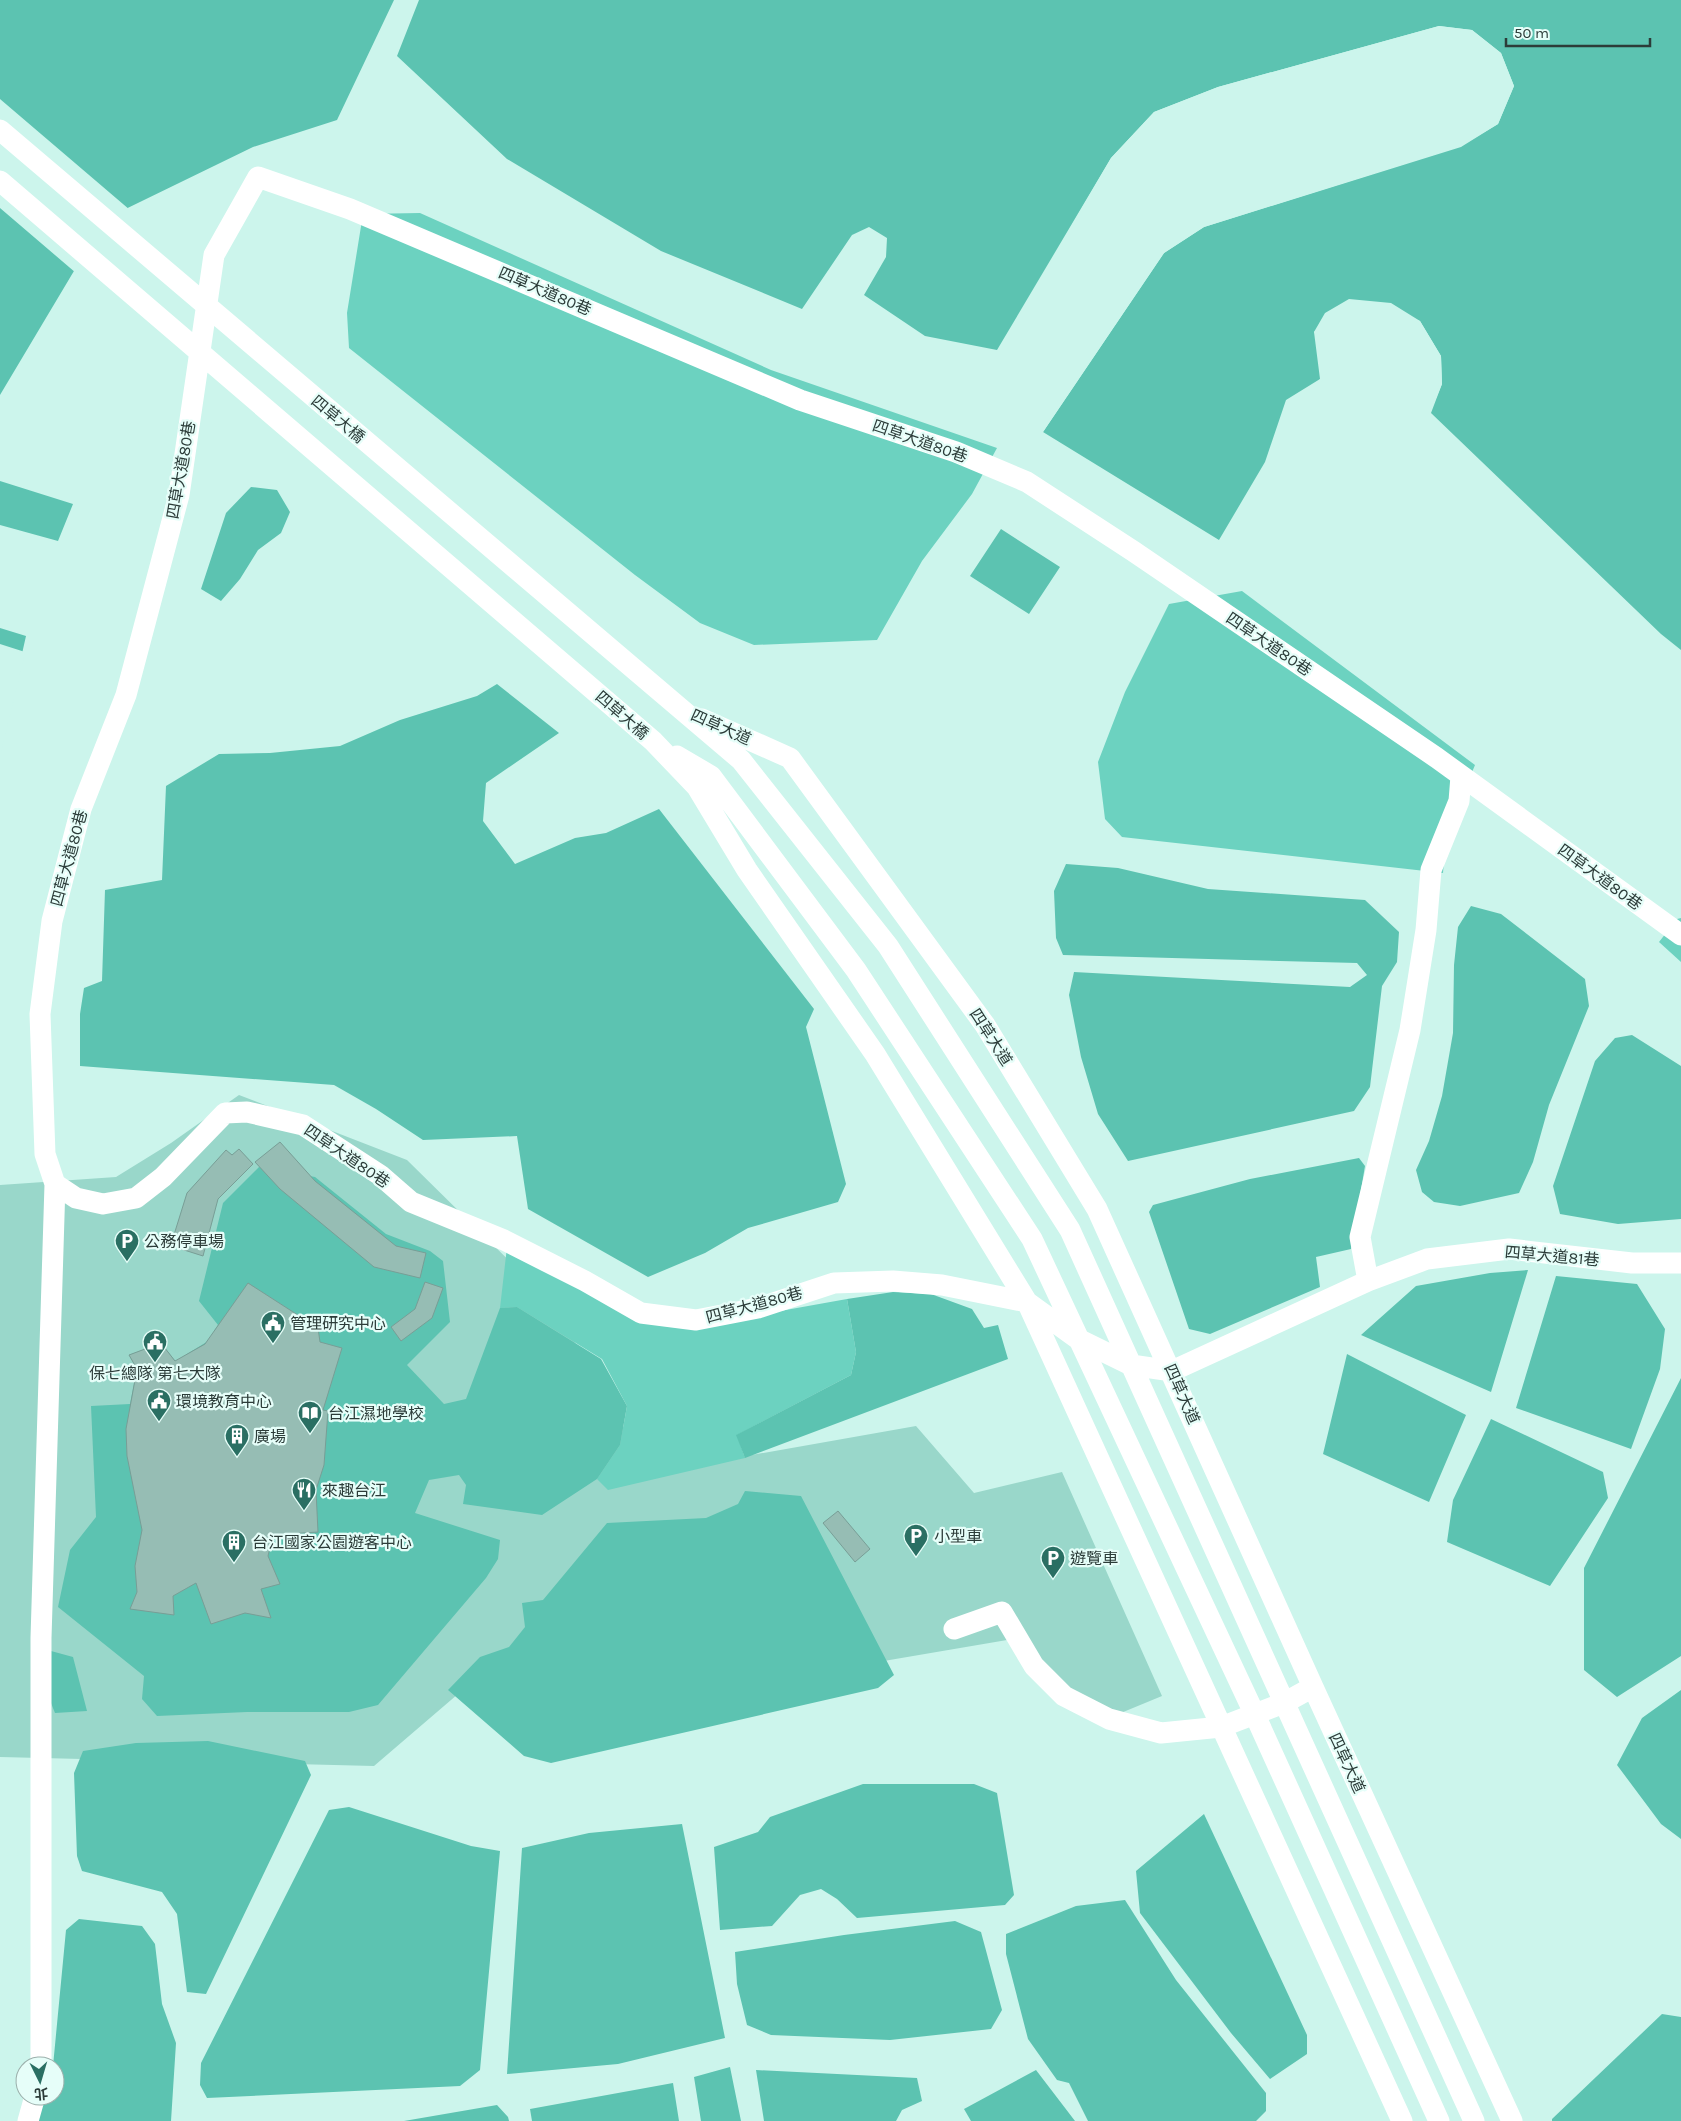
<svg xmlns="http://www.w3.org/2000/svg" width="1681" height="2121" viewBox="0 0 1681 2121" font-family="Karla,'Noto Sans TC',sans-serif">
<rect width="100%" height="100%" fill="#ccf5ec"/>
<path fill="#99d7ca" d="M 239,1095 L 407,1160 L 552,1303 L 650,1473 L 916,1426 L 974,1493 L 1062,1472 L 1162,1696 L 1099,1722 L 1007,1640 L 666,1698 L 465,1688 L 374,1766 L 0,1757 L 0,1185 L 116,1177 L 171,1143 Z"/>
<path fill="#6cd2c0" d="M 420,213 L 771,370 L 997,448 L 972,494 L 922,561 L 877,640 L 754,645 L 700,623 L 635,575 L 349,348 L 347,313 L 363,214 Z
M 1242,591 L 1475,765 L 1446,835 L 1443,873 L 1122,837 L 1105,819 L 1098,762 L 1125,692 L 1169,604 Z
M 1681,918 L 1681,962 L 1659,942 L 1677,919 Z
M 507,1247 L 697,1326 L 847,1299 L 856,1352 L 851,1375 L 737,1435 L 745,1458 L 608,1490 L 597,1479 L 620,1445 L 627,1406 L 602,1359 L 517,1307 L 500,1308 Z"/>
<path fill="#5cc3b1" d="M 0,0 L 394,0 L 337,120 L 253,147 L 105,219 L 0,395 Z
M 419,0 L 1681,0 L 1681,650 L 1661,634 L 1431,413 L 1442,384 L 1441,356 L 1420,321 L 1391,303 L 1349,299 L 1325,313 L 1314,332 L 1331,360 L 1320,379 L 1286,400 L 1265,462 L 1219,540 L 1043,432 L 1164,253 L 1204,227 L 1461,147 L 1498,124 L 1514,86 L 1501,53 L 1472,30 L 1439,26 L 1218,87 L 1154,112 L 1111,158 L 997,350 L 925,336 L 864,295 L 886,257 L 887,238 L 869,227 L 852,235 L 802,309 L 661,251 L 507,159 L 397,56 Z
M 0,481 L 73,504 L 58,541 L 0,525 Z
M 251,487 L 277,490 L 290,512 L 281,533 L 258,550 L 240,579 L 221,601 L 201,589 L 226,513 Z
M 1001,529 L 1060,567 L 1029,614 L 970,576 Z
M 0,628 L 26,636 L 0,751 Z
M 497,684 L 559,733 L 486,783 L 483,821 L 515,864 L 575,838 L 606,833 L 659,809 L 814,1009 L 806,1027 L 846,1184 L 838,1202 L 748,1228 L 705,1253 L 648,1277 L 528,1209 L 517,1136 L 423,1140 L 376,1109 L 334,1085 L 80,1066 L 80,1014 L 84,988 L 102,981 L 105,890 L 162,880 L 166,786 L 219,754 L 270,753 L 340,746 L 400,720 L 477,696 Z
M 1066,864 L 1118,868 L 1208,889 L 1365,900 L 1399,932 L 1397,962 L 1382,986 L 1370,1087 L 1354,1111 L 1128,1161 L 1098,1114 L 1081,1057 L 1069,995 L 1074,972 L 1350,987 L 1367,975 L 1357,963 L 1063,955 L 1056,938 L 1054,891 Z
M 1471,906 L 1501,914 L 1585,979 L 1589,1006 L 1549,1105 L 1533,1162 L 1519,1193 L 1460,1206 L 1434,1202 L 1422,1192 L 1416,1170 L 1429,1141 L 1442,1096 L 1453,1033 L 1454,965 L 1458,927 Z
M 1632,1035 L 1681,1066 L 1681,1219 L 1618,1224 L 1560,1214 L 1553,1186 L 1595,1061 L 1615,1038 Z
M 1359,1158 L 1365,1166 L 1351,1249 L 1316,1257 L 1320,1287 L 1210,1334 L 1189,1329 L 1149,1212 L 1153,1205 L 1250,1179 Z
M 259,1167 L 315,1177 L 386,1234 L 430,1251 L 443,1261 L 450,1322 L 407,1365 L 444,1404 L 466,1399 L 500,1308 L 517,1307 L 601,1359 L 627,1406 L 620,1445 L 597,1479 L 542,1515 L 463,1504 L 466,1485 L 459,1475 L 429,1480 L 415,1513 L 500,1540 L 498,1559 L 486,1578 L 378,1705 L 349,1712 L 247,1712 L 157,1716 L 142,1699 L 144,1676 L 58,1607 L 70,1550 L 96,1517 L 91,1406 L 130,1404 L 137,1369 L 129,1355 L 161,1343 L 186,1375 L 194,1374 L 187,1354 L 218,1335 L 214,1331 L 218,1325 L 199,1301 L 223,1203 Z
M 1528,1270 L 1491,1392 L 1361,1335 L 1416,1286 L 1490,1273 Z
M 1556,1276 L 1637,1284 L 1665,1329 L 1660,1369 L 1631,1449 L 1516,1408 Z
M 893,1292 L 931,1294 L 972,1309 L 984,1328 L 998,1325 L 1008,1359 L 745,1458 L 736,1435 L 851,1375 L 856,1352 L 847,1299 Z
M 1347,1354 L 1466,1415 L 1429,1502 L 1323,1454 Z
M 1681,1378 L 1681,1656 L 1617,1697 L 1584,1670 L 1584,1568 Z
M 1491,1419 L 1603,1472 L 1608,1498 L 1550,1586 L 1447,1542 L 1453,1500 Z
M 745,1491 L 801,1496 L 894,1675 L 878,1688 L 551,1763 L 524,1756 L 448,1690 L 480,1657 L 509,1647 L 525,1627 L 522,1603 L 543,1600 L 607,1523 L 706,1518 L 738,1504 Z
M 51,1651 L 73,1657 L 87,1711 L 55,1713 L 47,1693 Z
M 1681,1690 L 1681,1839 L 1661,1824 L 1617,1765 L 1642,1718 Z
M 208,1741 L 305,1761 L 311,1775 L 206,1994 L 187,1992 L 177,1914 L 162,1892 L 82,1871 L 77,1856 L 74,1773 L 83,1751 L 136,1743 Z
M 863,1784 L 974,1784 L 997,1793 L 1014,1895 L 1005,1905 L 857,1918 L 837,1899 L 821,1889 L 800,1895 L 772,1926 L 720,1930 L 714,1847 L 758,1832 L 770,1817 Z
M 349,1807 L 471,1846 L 500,1851 L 480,2070 L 460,2086 L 207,2098 L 200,2085 L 201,2063 L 329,1810 Z
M 1204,1814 L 1307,2035 L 1307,2054 L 1270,2079 L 1231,2033 L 1140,1913 L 1136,1871 Z
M 682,1824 L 725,2038 L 618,2064 L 507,2074 L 522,1848 L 589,1833 Z
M 1125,1900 L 1176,1980 L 1266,2093 L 1266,2111 L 1256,2121 L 1088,2121 L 1069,2083 L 1057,2080 L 1028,2039 L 1006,1954 L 1006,1934 L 1076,1906 Z
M 79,1919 L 142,1926 L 155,1944 L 162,2004 L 176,2043 L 171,2121 L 33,2121 L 45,2096 L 55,2096 L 55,2066 L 53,2066 L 66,1930 Z
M 955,1921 L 981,1932 L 1002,2010 L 991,2029 L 890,2040 L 771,2035 L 747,2025 L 737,1984 L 735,1952 L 844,1935 Z
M 1662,2014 L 1681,2017 L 1681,2121 L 1552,2121 L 1552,2119 Z
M 730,2067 L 741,2121 L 701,2121 L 694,2077 Z
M 756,2070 L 917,2078 L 922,2101 L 902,2110 L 896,2121 L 764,2121 Z
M 1036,2070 L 1075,2121 L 971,2121 L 964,2109 Z
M 673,2083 L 679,2121 L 532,2121 L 530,2109 Z
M 497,2105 L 508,2117 L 509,2121 L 404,2121 Z"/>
<path fill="#ccf5ec" d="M 1439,26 L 1472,30 L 1501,53 L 1514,86 L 1498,124 L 1461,146 L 1204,227 L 1164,253 L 1043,432 L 1042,430 L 1162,251 L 1203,225 L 1460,144 L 1496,123 L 1511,86 L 1499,54 L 1471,33 L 1440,28 L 1219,89 L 1156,114 L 1113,160 L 997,353 L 1111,158 L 1154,112 L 1218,87 Z
M 0,99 L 130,210 L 106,221 L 76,273 L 0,208 Z
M 1407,316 L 1420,321 L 1441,356 L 1442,384 L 1429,415 L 1439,384 L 1438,356 L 1418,323 Z
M 1320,326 L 1317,332 L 1334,360 L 1322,381 L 1317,384 L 1320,379 L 1314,332 Z
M 0,644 L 25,652 L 1,753 L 0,753 Z"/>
<path fill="#96bdb4" stroke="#789e96" d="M 280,1142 L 315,1181 L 396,1246 L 426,1253 L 420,1278 L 374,1267 L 280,1189 L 255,1162 Z
M 239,1149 L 253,1164 L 218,1199 L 203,1256 L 181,1249 L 183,1241 L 173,1238 L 187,1193 L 226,1150 L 232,1155 Z
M 425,1282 L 443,1288 L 432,1318 L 401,1341 L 391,1327 L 415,1309 Z
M 248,1283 L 318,1328 L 320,1342 L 342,1348 L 323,1410 L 328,1411 L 324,1465 L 316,1490 L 318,1532 L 273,1535 L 268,1556 L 280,1584 L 261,1589 L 271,1618 L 245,1613 L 211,1624 L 196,1583 L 173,1596 L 174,1615 L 130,1609 L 137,1592 L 135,1566 L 142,1530 L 127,1456 L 126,1429 L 137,1369 L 129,1355 L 161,1343 L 175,1361 L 205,1344 Z
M 838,1511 L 870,1549 L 855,1562 L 823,1523 Z"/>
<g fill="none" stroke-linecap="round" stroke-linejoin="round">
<path stroke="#fff" stroke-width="21" d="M 0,130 L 741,760 L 888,946 L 1070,1230 L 1474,2121
M 0,181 L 653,741 L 697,787 L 747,870 L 875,1054 L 1027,1302 L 1402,2121
M 702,719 L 790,758 L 985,1025 L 1097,1209 L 1313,1687 L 1512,2121
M 677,756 L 711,776 L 856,970 L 1032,1239 L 1255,1715 L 1439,2121
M 1681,935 L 1437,758 L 1133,551 L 1027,482 L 956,452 L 800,400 L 350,209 L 258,177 L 214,255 L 179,495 L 126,695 L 81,809 L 52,921 L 40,1014 L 45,1154 L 55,1184 L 76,1198 L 103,1204 L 136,1198 L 163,1177 L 225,1113 L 247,1112 L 303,1125 L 380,1175 L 411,1202 L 504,1240 L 585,1281 L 641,1313 L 696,1320 L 758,1308 L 834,1283 L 893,1281 L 942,1285 L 1027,1302 L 1078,1339 L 1131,1365 L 1172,1371 L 1368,1281 L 1427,1259 L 1509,1249 L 1632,1263 L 1681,1263
M 1368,1281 L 1360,1237 L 1410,1030 L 1426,930 L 1431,870 L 1459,801 L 1461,776
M 954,1629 L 1002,1612 L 1034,1666 L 1064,1696 L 1109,1719 L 1161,1733 L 1221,1727 L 1284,1703 L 1313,1687
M 41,2066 L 41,1638 L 55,1184
M 28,2121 L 35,2096"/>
</g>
<defs>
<symbol id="parking-pin" viewBox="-11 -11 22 30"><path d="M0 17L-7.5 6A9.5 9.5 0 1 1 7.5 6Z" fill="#2a6f63" stroke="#e6fef9"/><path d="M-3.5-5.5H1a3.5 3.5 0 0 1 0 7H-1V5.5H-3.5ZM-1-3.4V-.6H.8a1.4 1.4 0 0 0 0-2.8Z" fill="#fff"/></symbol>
<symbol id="civic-pin" viewBox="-11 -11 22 30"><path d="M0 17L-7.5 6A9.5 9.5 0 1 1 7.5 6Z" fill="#2a6f63" stroke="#e6fef9"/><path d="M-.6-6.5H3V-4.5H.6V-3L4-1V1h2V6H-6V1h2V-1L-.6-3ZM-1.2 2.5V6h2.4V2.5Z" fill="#fff"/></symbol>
<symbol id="library-pin" viewBox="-11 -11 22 30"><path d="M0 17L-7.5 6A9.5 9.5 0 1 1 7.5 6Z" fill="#2a6f63" stroke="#e6fef9"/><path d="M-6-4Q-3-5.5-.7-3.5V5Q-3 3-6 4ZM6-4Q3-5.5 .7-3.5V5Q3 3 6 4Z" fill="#fff"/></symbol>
<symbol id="building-pin" viewBox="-11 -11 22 30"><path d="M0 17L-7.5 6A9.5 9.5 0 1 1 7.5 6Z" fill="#2a6f63" stroke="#e6fef9"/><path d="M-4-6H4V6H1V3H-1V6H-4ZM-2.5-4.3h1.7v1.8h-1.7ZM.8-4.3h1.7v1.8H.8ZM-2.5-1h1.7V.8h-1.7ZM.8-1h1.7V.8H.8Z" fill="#fff"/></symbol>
<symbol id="restaurant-pin" viewBox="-11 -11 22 30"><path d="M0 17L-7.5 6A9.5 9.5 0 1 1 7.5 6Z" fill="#2a6f63" stroke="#e6fef9"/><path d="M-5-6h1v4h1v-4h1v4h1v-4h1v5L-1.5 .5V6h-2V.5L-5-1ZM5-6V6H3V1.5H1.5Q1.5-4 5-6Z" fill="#fff"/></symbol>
</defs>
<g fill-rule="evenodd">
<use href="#parking-pin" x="113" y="1227" width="28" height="38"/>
<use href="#civic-pin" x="259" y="1309" width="28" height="38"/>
<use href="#civic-pin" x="141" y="1328" width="28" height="38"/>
<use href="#civic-pin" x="145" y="1387" width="28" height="38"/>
<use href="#library-pin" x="296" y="1399" width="28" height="38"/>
<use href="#building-pin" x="223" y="1422" width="28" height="38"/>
<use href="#restaurant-pin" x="290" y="1476" width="28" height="38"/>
<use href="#parking-pin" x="902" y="1522" width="28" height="38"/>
<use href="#building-pin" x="220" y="1528" width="28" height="38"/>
<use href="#parking-pin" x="1039" y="1544" width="28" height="38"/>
</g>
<g text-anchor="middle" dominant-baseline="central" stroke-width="4.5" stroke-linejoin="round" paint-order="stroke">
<g font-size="16" fill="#2c3c39" stroke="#e6fef9">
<text transform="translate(545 291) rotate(23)">四草大道80巷</text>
<text transform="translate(338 419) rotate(40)">四草大橋</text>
<text transform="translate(920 441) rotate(19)">四草大道80巷</text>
<text transform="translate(181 470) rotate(-80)">四草大道80巷</text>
<text transform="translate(1269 644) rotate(34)">四草大道80巷</text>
<text transform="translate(622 715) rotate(41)">四草大橋</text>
<text transform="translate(721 727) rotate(24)">四草大道</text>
<text transform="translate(69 858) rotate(-75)">四草大道80巷</text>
<text transform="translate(1600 877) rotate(36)">四草大道80巷</text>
<text transform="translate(991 1037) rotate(57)">四草大道</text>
<text transform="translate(347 1156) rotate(34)">四草大道80巷</text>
<text transform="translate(1552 1256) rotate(5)">四草大道81巷</text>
<text transform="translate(754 1305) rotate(-15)">四草大道80巷</text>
<text transform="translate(1182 1394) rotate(66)">四草大道</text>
<text transform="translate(1347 1763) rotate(65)">四草大道</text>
</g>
<g font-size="16" fill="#2c3c39" stroke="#e6fef9" text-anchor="start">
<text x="144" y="1241">公務停車場</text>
<text x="290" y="1323">管理研究中心</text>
<text x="155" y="1373" text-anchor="middle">保七總隊 第七大隊</text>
<text x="176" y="1401">環境教育中心</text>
<text x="328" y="1413">台江濕地學校</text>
<text x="254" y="1436">廣場</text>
<text x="322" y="1490">來趣台江</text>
<text x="934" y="1536">小型車</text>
<text x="252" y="1542">台江國家公園遊客中心</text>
<text x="1070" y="1558">遊覽車</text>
</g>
</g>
<g transform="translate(40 2081) rotate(175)"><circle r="24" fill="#e6fef9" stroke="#9cb0ac"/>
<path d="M0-4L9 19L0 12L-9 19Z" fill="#2a6f63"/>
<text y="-8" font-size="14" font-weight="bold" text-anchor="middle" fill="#2c3c39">北</text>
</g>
<path d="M1506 38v8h144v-8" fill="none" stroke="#2c3c39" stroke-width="2.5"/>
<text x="1514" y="38" font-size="15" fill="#2c3c39" stroke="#e6fef9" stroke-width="4" paint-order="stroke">50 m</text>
</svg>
